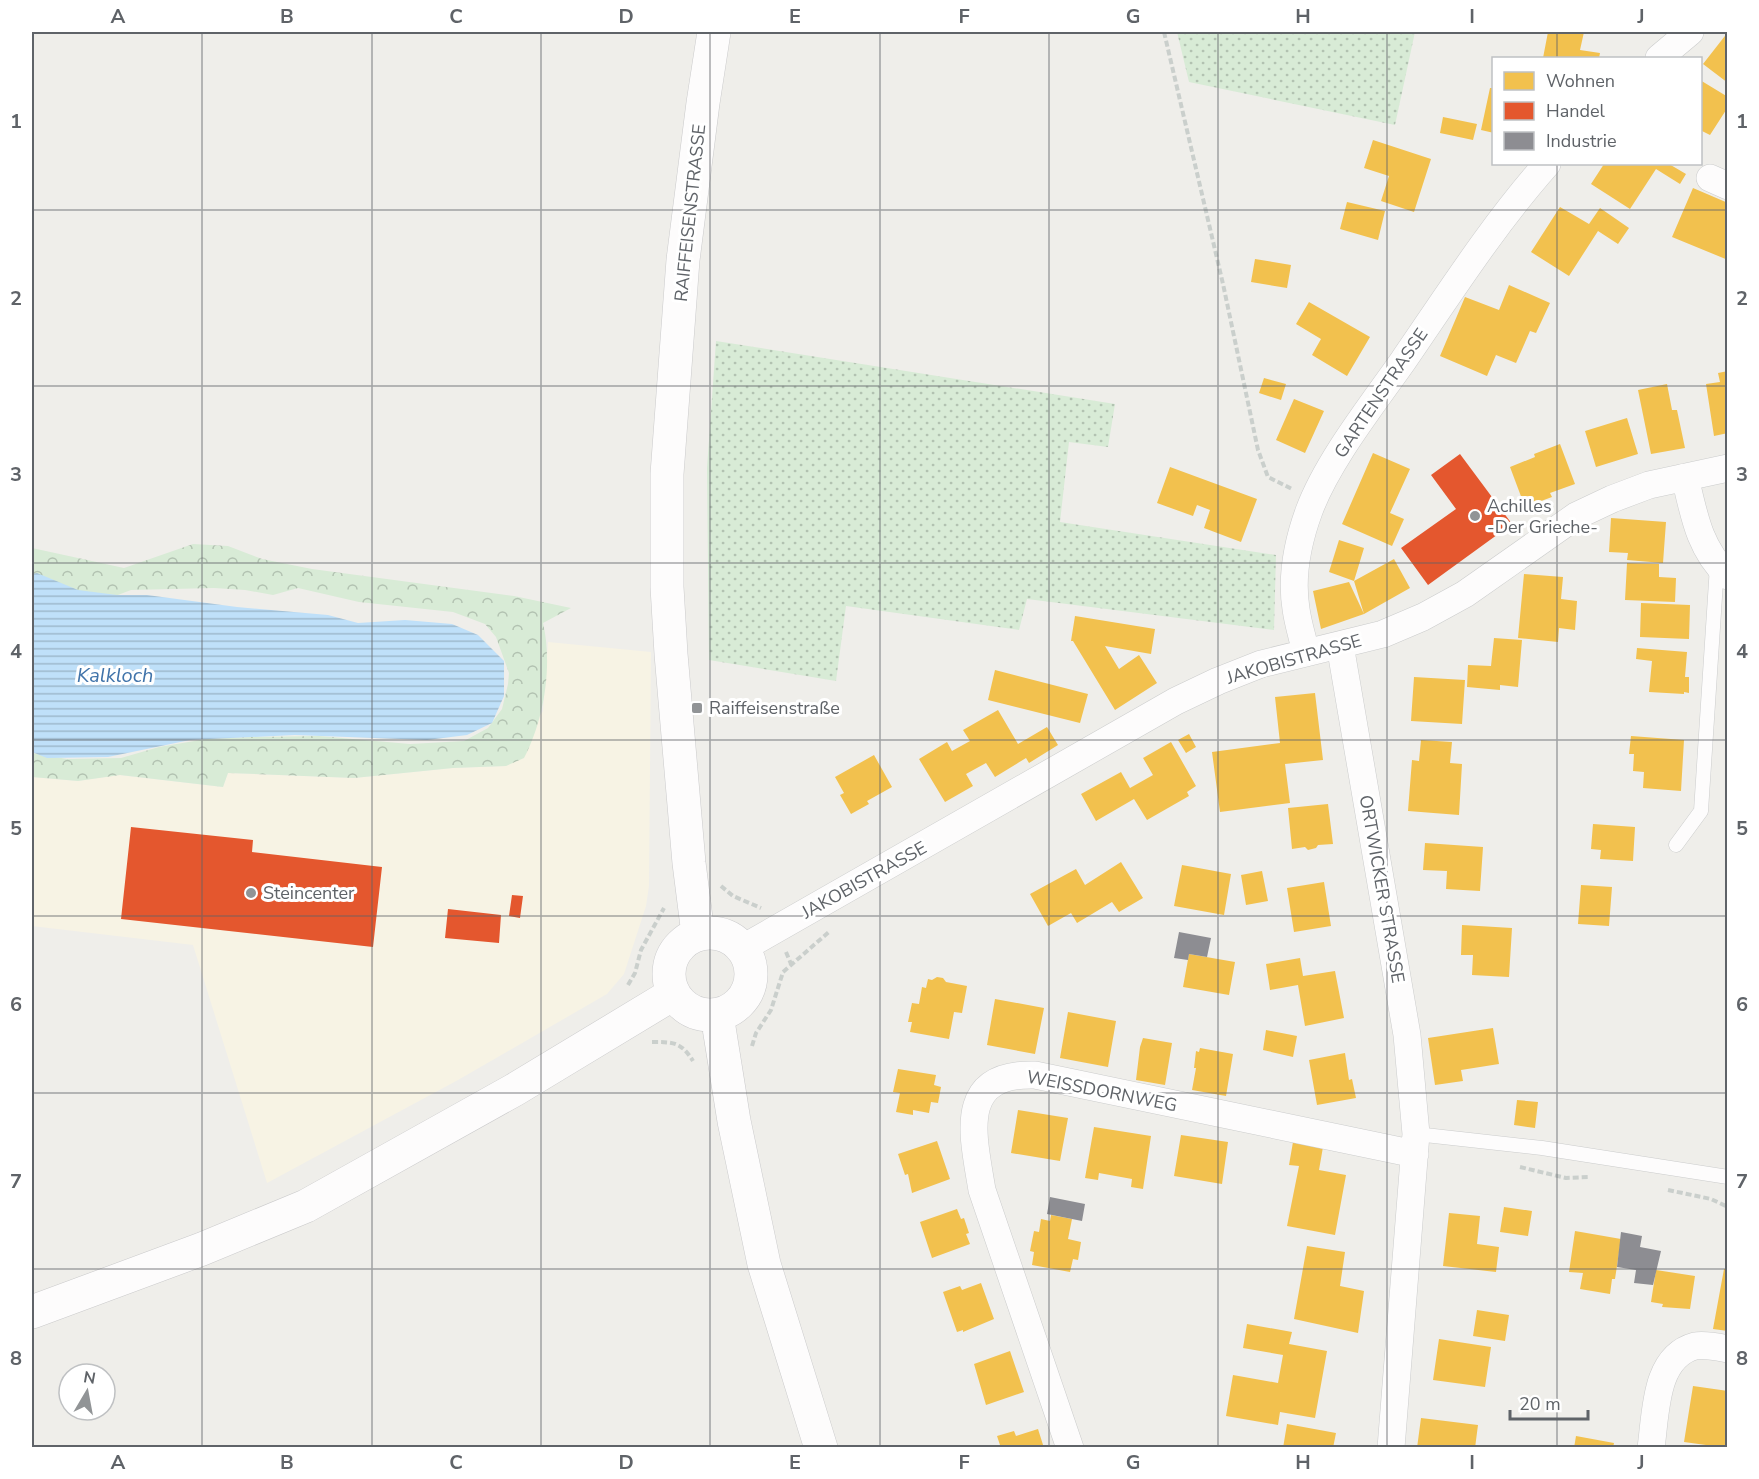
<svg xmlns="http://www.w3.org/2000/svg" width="1759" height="1479" viewBox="0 0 1759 1479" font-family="'Nunito Sans',sans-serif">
<defs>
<pattern id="grass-dots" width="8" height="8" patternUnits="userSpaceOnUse" patternTransform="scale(1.5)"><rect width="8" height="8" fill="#d8ebd6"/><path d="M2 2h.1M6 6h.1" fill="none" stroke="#b2c2b1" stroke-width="1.8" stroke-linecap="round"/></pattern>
<pattern id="forest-crowns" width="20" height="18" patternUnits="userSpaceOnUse" patternTransform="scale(1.5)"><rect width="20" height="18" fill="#d8ebd6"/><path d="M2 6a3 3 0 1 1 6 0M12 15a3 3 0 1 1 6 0" fill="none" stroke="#b2c2b1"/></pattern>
<pattern id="water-rules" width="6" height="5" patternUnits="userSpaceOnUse" patternTransform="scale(1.5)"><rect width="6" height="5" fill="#bfe0f9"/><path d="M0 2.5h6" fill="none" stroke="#9eb9cd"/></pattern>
</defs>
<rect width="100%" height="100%" fill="#efeeea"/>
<path fill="#f7f3e4" d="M 548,642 L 651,652 L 649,886 L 646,906 L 624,974 L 607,994 L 458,1080 L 267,1183 L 193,945 L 32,926 L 32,777 L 78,781 L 119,775 L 223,787 L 228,773 L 354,778 L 453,768 L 506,766 L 543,711 Z"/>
<path fill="url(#grass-dots)" d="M 1177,32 L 1415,32 L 1395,125 L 1189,82 Z
M 716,341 L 1115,404 L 1108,447 L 1069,442 L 1060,522 L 1276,555 L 1274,630 L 1027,599 L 1019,630 L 846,606 L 836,681 L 709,660 L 707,468 Z"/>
<path fill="url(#forest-crowns)" d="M 193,544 L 228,546 L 262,559 L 312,569 L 514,596 L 571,608 L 543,623 C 553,665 544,720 524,758 L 506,766 L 453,768 L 354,778 L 228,773 L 223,787 L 120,775 L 78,781 L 32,777 L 32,753 L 67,759 L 121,758 L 159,747 L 206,739 L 253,737 L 319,736 L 410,744 L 464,741 L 488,728 L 502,709 L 508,684 L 509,673 L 496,637 L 485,624 L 453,612 L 359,602 L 298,588 L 273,595 L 245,590 L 214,588 L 131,590 L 110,598 L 32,586 L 32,548 L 124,568 Z"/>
<path fill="url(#water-rules)" d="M 37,573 L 78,590 L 117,595 L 147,595 L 237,607 L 328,615 L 358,623 L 405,620 L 452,624 L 478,635 L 504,661 L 504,696 L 492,723 L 467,735 L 427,740 L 295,735 L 190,740 L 108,757 L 47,758 L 32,752 L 32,574 Z"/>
<path fill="#f2c14e" d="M 1548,32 L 1584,32 L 1580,50 L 1600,53 L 1599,58 L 1543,58 Z
M 1728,32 L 1728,83 L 1703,64 Z
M 1700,80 L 1728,97 L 1728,107 L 1710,135 L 1700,130 Z
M 1490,88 L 1494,88 L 1494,133 L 1481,130 Z
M 1443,117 L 1477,124 L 1473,140 L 1440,133 Z
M 1373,140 L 1431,159 L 1414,212 L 1381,201 L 1389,176 L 1364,168 Z
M 1604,164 L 1669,164 L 1686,174 L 1680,184 L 1656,169 L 1630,209 L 1591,184 Z
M 1693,188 L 1728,203 L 1728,260 L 1672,237 Z
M 1347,202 L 1385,211 L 1378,240 L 1340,229 Z
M 1560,207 L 1589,224 L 1600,208 L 1629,228 L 1618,244 L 1598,231 L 1569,276 L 1531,252 Z
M 1255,259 L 1291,265 L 1287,288 L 1251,282 Z
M 1509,285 L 1550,303 L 1536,333 L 1530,331 L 1516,363 L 1496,355 L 1487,376 L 1440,356 L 1465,297 L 1499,310 Z
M 1309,302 L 1370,337 L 1347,376 L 1312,355 L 1321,339 L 1296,324 Z
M 1728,371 L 1728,433 L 1714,436 L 1706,384 L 1720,382 L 1718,373 Z
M 1264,378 L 1286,384 L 1281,400 L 1259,393 Z
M 1667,384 L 1672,410 L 1677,410 L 1685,448 L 1651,454 L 1638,390 Z
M 1294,399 L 1324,411 L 1305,453 L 1276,440 Z
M 1627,418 L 1638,454 L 1596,467 L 1585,431 Z
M 1560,444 L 1575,484 L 1550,493 L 1552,497 L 1525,507 L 1510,467 L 1535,457 L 1534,454 Z
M 1373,453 L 1410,469 L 1390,513 L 1404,519 L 1392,546 L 1342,524 Z
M 1170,467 L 1257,499 L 1241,542 L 1204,528 L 1210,510 L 1197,505 L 1193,516 L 1157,503 Z
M 1611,518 L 1666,522 L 1663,563 L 1627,560 L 1628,553 L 1609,552 Z
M 1339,540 L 1364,548 L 1354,581 L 1394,559 L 1410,588 L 1364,614 L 1354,581 L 1329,572 Z
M 1627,563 L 1659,564 L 1659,577 L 1676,578 L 1675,602 L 1625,600 Z
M 1524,574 L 1563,577 L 1561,599 L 1577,601 L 1575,630 L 1559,628 L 1558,642 L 1518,638 Z
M 1349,582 L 1364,614 L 1321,629 L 1313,591 Z
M 1641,603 L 1690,605 L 1689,639 L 1640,637 Z
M 1075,616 L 1155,629 L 1151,654 L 1105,646 L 1119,669 L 1139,655 L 1157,683 L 1115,710 L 1073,641 L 1071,641 Z
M 1494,638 L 1522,640 L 1518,687 L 1500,685 L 1500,690 L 1467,687 L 1468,665 L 1491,666 Z
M 1637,648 L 1687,652 L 1685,677 L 1689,677 L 1689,693 L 1684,692 L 1684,694 L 1649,692 L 1652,661 L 1636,659 Z
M 995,670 L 1088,694 L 1080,723 L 988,700 Z
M 1414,677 L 1465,680 L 1462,724 L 1411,721 Z
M 1315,693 L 1323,760 L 1285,764 L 1290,803 L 1220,812 L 1212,752 L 1280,743 L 1275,697 Z
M 998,710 L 1018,744 L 1047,727 L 1058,745 L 1029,763 L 1026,758 L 995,777 L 986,763 L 966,774 L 973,786 L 945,802 L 919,759 L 947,742 L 952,751 L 970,741 L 963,730 Z
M 1189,734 L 1196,747 L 1186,753 L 1178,740 Z
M 1631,736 L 1684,740 L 1681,791 L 1643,788 L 1644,772 L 1633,771 L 1634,754 L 1629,754 Z
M 1421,740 L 1452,742 L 1450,763 L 1462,764 L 1459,815 L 1408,811 L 1412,760 L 1419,761 Z
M 1171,742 L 1196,786 L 1187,792 L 1189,796 L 1147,820 L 1134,799 L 1096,821 L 1081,794 L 1121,772 L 1130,788 L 1153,775 L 1143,758 Z
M 874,755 L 892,787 L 867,801 L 869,804 L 851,814 L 840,795 L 844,793 L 835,777 Z
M 1328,804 L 1333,844 L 1318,845 L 1316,848 L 1308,850 L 1305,847 L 1292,849 L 1288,808 Z
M 1593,824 L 1635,827 L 1633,861 L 1600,859 L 1601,850 L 1591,849 Z
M 1425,843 L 1483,847 L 1480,891 L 1446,889 L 1447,871 L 1423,870 Z
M 1121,862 L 1143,898 L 1119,912 L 1112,902 L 1077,923 L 1071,913 L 1048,926 L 1030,894 L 1076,869 L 1085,885 Z
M 1182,865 L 1231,874 L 1224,915 L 1174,906 Z
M 1262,871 L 1268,901 L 1246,905 L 1241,875 Z
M 1324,882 L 1331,926 L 1294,932 L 1287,888 Z
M 1581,885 L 1612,887 L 1609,926 L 1578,924 Z
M 1462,925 L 1512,928 L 1509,977 L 1472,975 L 1473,955 L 1461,955 Z
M 1189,954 L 1235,962 L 1229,995 L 1183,987 Z
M 1300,958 L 1303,976 L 1335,971 L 1344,1018 L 1305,1026 L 1298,985 L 1270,990 L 1266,964 Z
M 937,977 L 943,978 L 946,982 L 967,986 L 962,1013 L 954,1012 L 949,1039 L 910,1032 L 912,1022 L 908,1022 L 912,1003 L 919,1004 L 922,987 L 926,988 L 928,979 L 932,980 Z
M 995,999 L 1044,1008 L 1035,1054 L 987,1045 Z
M 1068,1012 L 1116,1021 L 1108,1067 L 1060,1058 Z
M 1493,1028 L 1499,1064 L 1461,1070 L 1463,1081 L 1435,1085 L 1428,1038 Z
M 1266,1030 L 1297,1036 L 1293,1057 L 1263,1050 Z
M 1143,1038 L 1172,1043 L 1165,1085 L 1136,1080 L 1140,1047 Z
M 1200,1048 L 1233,1054 L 1226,1096 L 1192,1090 L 1196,1068 L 1194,1068 L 1196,1051 L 1199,1052 Z
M 1345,1053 L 1349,1080 L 1352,1079 L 1356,1098 L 1317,1105 L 1309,1060 Z
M 898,1069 L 936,1075 L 934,1085 L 941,1087 L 938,1103 L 931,1102 L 929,1113 L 913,1110 L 913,1115 L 896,1112 L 900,1093 L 893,1092 Z
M 1517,1100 L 1538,1102 L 1535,1128 L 1514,1125 Z
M 1018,1110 L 1068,1118 L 1060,1161 L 1011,1153 Z
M 1094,1127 L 1151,1136 L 1143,1189 L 1131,1187 L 1132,1179 L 1099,1173 L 1098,1180 L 1085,1178 Z
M 1181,1135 L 1228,1142 L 1222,1184 L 1174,1176 Z
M 937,1141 L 950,1179 L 912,1193 L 908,1174 L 905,1175 L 898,1154 Z
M 1293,1142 L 1323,1147 L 1319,1170 L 1346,1175 L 1335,1235 L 1287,1226 L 1299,1166 L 1289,1165 Z
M 1504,1207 L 1532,1211 L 1528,1236 L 1500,1232 Z
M 957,1209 L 961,1219 L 964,1218 L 969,1233 L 966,1234 L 970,1244 L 932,1258 L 920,1222 Z
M 1449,1213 L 1480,1216 L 1477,1244 L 1499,1247 L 1496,1272 L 1443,1266 Z
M 1051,1215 L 1072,1219 L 1068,1239 L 1081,1242 L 1078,1260 L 1073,1259 L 1070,1272 L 1032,1265 L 1034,1252 L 1030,1251 L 1034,1231 L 1039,1232 L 1041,1219 L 1050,1221 Z
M 1575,1231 L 1621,1239 L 1615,1279 L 1612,1279 L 1610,1294 L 1580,1289 L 1583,1273 L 1569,1272 Z
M 1307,1246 L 1345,1252 L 1340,1286 L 1364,1291 L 1358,1333 L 1294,1319 Z
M 1724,1269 L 1728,1269 L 1728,1331 L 1713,1329 Z
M 1656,1270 L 1695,1276 L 1690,1309 L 1662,1307 L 1663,1304 L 1651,1302 Z
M 981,1283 L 994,1319 L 963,1332 L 963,1330 L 957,1332 L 943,1292 L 960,1286 L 962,1290 Z
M 1477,1310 L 1509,1315 L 1505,1341 L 1473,1336 Z
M 1247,1324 L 1292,1332 L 1289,1344 L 1327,1351 L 1315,1418 L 1280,1412 L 1278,1425 L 1226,1416 L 1233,1375 L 1278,1383 L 1283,1355 L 1243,1348 Z
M 1439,1339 L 1491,1347 L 1485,1387 L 1433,1380 Z
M 1010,1351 L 1024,1392 L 986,1405 L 974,1364 Z
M 1693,1386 L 1728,1391 L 1728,1448 L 1684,1442 Z
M 1421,1418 L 1478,1425 L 1475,1448 L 1417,1448 Z
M 1287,1424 L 1336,1433 L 1333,1448 L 1283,1448 Z
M 1038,1429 L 1044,1448 L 1001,1448 L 997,1436 L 1014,1431 L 1016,1436 Z
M 1576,1436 L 1614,1443 L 1613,1448 L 1574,1448 Z"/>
<path fill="#e4572e" d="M 1460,454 L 1512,524 L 1428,585 L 1401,548 L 1456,509 L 1431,475 Z
M 131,827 L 253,840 L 252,852 L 382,867 L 373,947 L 121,919 Z
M 512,895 L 523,896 L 520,918 L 509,916 Z
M 448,909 L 501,915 L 499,943 L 445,938 Z"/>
<path fill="#8d8d92" d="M 1179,932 L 1211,938 L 1207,957 L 1189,954 L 1188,960 L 1174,958 Z
M 1050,1197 L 1085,1204 L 1082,1221 L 1047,1214 Z
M 1621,1232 L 1642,1236 L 1640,1247 L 1661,1251 L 1653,1285 L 1634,1283 L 1636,1270 L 1617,1267 Z"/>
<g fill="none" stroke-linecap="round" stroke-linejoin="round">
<defs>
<path id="lane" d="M 1676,845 L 1701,811 L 1717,566
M 1416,1134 L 1542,1148 L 1728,1177"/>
<path id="street" d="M 1659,58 L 1690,32
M 1710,178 L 1728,186
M 1685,477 C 1694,515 1699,548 1728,576
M 1340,645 L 1407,1035 L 1416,1134 L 1391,1448
M 1306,653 C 1303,639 1298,624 1296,609 C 1291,577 1298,541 1309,511 C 1327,462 1372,405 1403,361 C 1449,294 1493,225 1547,164
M 743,948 L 1176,701 L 1218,681 L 1261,664 L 1383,634 L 1423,617 L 1465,594 L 1576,516 L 1612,499 L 1649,485 L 1728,468
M 1070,1448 L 982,1190 C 973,1135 956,1073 1035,1075 L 1415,1154
M 1651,1448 C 1656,1414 1654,1357 1695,1346 C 1705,1344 1718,1347 1728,1349"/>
<path id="secondary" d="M669 974a41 41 0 1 1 82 0a41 41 0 1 1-82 0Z
M 698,934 L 689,863 L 671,654 L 667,587 L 667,474 L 683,260 L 703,103 L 714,32
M 717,1015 L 734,1121 L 764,1264 L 821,1448
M 32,1312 L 202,1249 L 306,1206 L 514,1090 L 673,994"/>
</defs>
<use href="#lane" stroke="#cbcccc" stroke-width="15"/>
<use href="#street" stroke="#cbcccc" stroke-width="28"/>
<use href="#secondary" stroke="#cacacb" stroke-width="34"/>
<path stroke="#cacfcc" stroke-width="4" stroke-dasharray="6 3" stroke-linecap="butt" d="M 1164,32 L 1223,284 L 1258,450 L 1268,477 L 1292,489
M 721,886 L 733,896 L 761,908
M 786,952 L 791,964
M 628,985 L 635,973 L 641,950 L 664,908
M 652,1042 C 674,1042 681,1042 693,1061
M 752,1046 L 756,1033 L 771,1010 L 783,972 L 830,931
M 1520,1167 L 1566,1178 L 1590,1177
M 1668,1190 L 1711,1199 L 1728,1207"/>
<use href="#lane" stroke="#fdfcfc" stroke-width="14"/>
<use href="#street" stroke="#fdfcfc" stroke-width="27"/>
<use href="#secondary" stroke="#fdfcfc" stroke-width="33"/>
</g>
<path fill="none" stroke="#5f6368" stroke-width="1.5" stroke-opacity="0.55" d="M 202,32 L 202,1448M 372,32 L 372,1448M 541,32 L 541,1448M 710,32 L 710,1448M 880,32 L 880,1448M 1049,32 L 1049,1448M 1218,32 L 1218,1448M 1387,32 L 1387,1448M 1557,32 L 1557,58M 1557,164 L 1557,1448M 32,210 L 1728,210M 32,386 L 1728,386M 32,563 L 1728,563M 32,740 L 1728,740M 32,916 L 1728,916M 32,1093 L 1728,1093M 32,1269 L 1728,1269"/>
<g fill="#919496" stroke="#fff" stroke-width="2">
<circle cx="1475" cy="516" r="6"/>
<rect x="691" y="702" width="12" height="12" rx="3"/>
<circle cx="251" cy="893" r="6"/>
</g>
<g text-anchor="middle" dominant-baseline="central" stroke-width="6" stroke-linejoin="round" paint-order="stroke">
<g font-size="18" fill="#5f6368" stroke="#fff">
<text transform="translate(690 213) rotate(-84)">RAIFFEISENSTRASSE</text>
<text transform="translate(1381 393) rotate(-56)">GARTENSTRASSE</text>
<text transform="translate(1294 659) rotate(-16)">JAKOBISTRASSE</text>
<text transform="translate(864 880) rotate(-29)">JAKOBISTRASSE</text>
<text transform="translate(1382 889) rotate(80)">ORTWICKER STRASSE</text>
<text transform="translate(1102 1091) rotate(11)">WEISSDORNWEG</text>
</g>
<g font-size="18" fill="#5f6368" stroke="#fff" text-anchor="start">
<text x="1487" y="506">Achilles<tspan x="1487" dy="21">-Der Grieche-</tspan></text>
<text x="709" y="708">Raiffeisenstraße</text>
<text x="263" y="893">Steincenter</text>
</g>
<g font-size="20" font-style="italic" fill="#4174aa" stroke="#fff">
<text x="115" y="675">Kalkloch</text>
</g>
</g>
<rect width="1759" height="1479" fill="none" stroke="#ffffff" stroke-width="66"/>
<rect x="1492" y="57" width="210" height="108" fill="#ffffff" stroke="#bfc1c3" stroke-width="1.5"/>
<rect x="1504" y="72" width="30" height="18" fill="#f2c14e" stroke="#bfc1c3" stroke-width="1.5"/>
<text x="1546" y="87" font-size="18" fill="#5f6368">Wohnen</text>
<rect x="1504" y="102" width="30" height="18" fill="#e4572e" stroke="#bfc1c3" stroke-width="1.5"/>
<text x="1546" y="117" font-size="18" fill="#5f6368">Handel</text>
<rect x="1504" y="132" width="30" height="18" fill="#8d8d92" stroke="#bfc1c3" stroke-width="1.5"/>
<text x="1546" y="147" font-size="18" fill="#5f6368">Industrie</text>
<g transform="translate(87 1392) rotate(10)"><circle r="28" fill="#ffffff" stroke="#bfc1c3" stroke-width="1.5"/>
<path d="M0-4.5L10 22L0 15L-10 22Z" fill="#919496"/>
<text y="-9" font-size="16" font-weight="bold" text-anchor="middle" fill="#5f6368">N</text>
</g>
<path d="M1510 1410v9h78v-9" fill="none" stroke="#5f6368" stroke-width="3"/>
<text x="1519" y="1410" font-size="18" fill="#5f6368" stroke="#ffffff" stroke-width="4.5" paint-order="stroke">20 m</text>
<rect x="33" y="33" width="1693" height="1413" fill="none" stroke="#5f6368" stroke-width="2"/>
<g font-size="20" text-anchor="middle" font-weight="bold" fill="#5f6368">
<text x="118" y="23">A</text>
<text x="287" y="23">B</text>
<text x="456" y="23">C</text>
<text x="626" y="23">D</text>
<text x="795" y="23">E</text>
<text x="964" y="23">F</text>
<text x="1133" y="23">G</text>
<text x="1303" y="23">H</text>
<text x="1472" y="23">I</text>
<text x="1641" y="23">J</text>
<text x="16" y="128">1</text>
<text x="1742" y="128">1</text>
<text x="16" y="305">2</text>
<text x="1742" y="305">2</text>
<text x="16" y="481">3</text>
<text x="1742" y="481">3</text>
<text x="16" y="658">4</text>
<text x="1742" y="658">4</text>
<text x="16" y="835">5</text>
<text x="1742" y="835">5</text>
<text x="16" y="1011">6</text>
<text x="1742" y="1011">6</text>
<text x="16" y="1188">7</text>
<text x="1742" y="1188">7</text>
<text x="16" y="1365">8</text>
<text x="1742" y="1365">8</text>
<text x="118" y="1469">A</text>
<text x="287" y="1469">B</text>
<text x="456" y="1469">C</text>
<text x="626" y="1469">D</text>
<text x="795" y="1469">E</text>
<text x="964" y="1469">F</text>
<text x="1133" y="1469">G</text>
<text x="1303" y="1469">H</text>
<text x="1472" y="1469">I</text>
<text x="1641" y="1469">J</text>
</g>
</svg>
